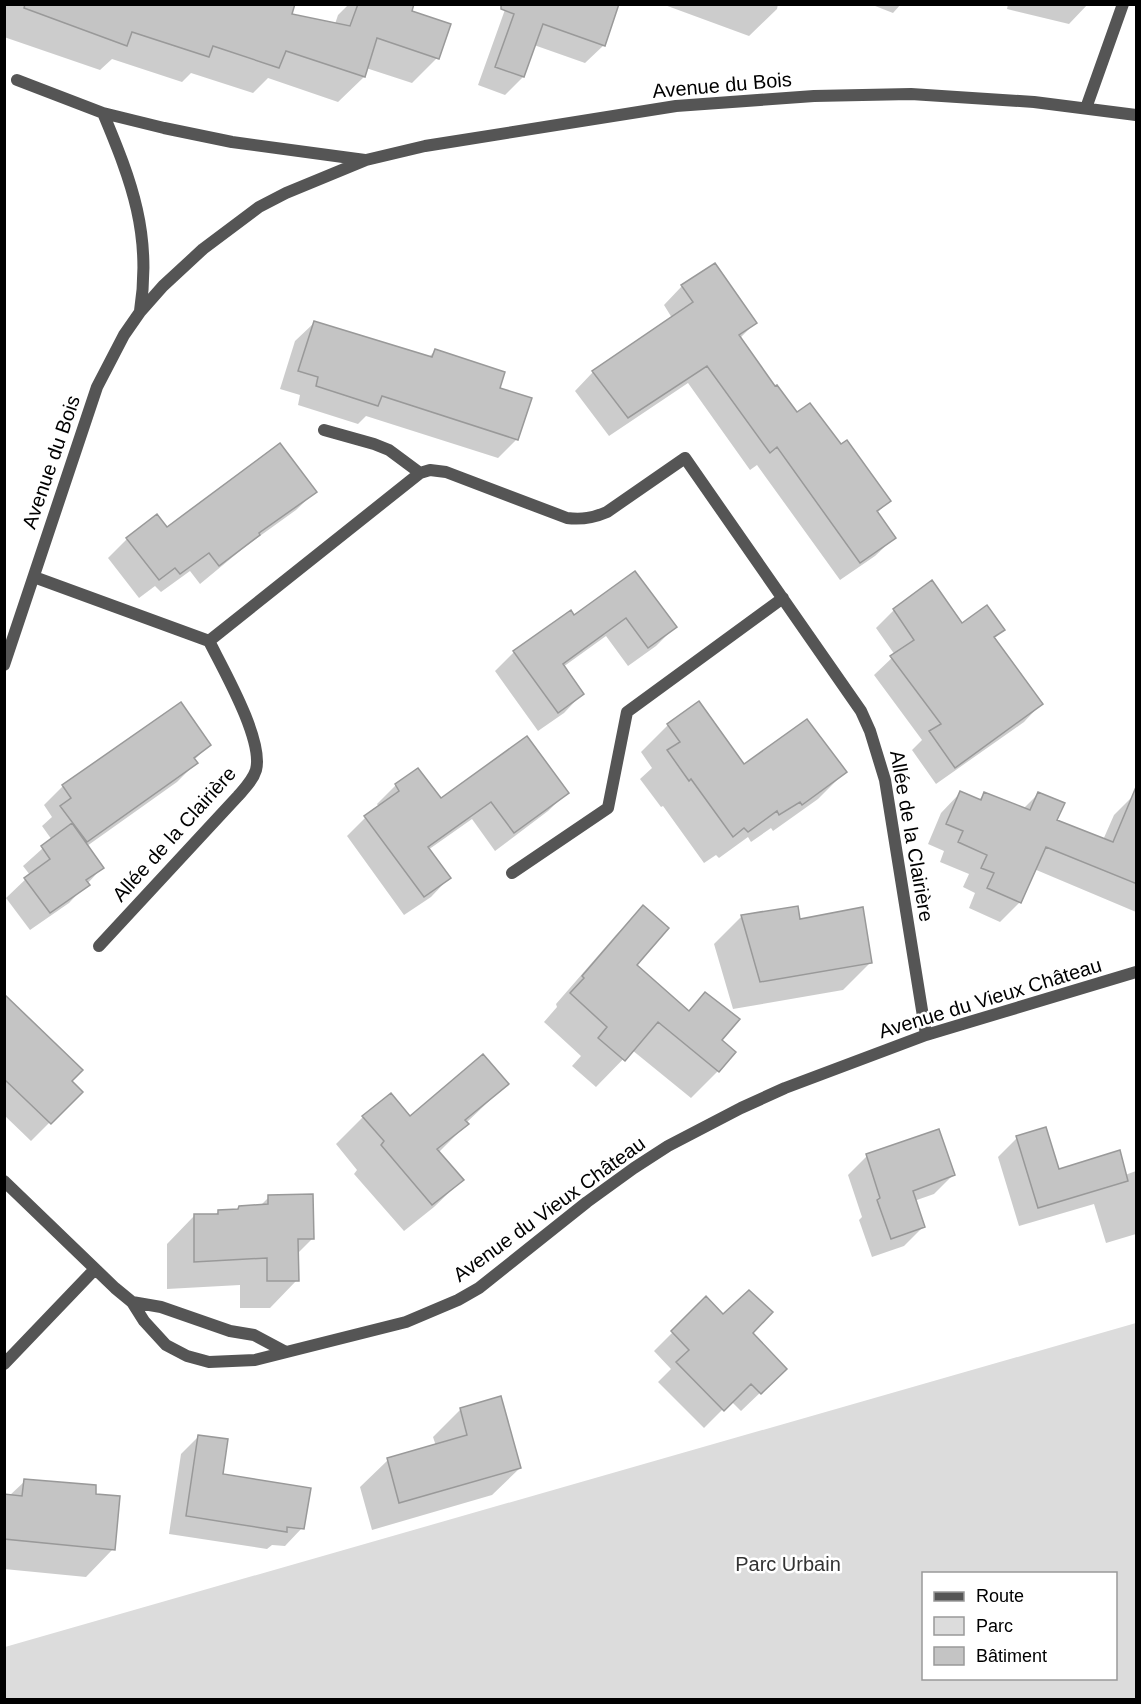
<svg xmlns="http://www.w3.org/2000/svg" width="1141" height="1704" viewBox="0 0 1141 1704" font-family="Arial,sans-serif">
<rect width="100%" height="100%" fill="#fff"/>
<path fill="#dcdcdc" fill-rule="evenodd" d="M 1136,1323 L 1136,1699 L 5,1699 L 5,1647 ZM 924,1574 L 1116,1574 L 1116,1678 L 924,1678 Z"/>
<path fill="#0003" d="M 4,4 L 206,4 L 290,15 L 335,24 L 338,15 L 349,4 L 413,4 L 410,12 L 437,58 L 412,83 L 366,68 L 364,77 L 338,102 L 268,78 L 253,93 L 191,73 L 182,82 L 112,59 L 100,70 L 4,37 Z
M 507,4 L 604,45 L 585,63 L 534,45 L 523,77 L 505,95 L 478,85 Z
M 662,4 L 778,4 L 777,9 L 749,36 Z
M 870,4 L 901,4 L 893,13 Z
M 1008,4 L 1088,4 L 1069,24 L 1007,9 Z
M 682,286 L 755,323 L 740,338 L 775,388 L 797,414 L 841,446 L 889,501 L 877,513 L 894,538 L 875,556 L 840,580 L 757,465 L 750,470 L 688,383 L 609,436 L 575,391 L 593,372 L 672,318 L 664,305 Z
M 314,323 L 428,358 L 435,351 L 498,388 L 517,439 L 498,458 L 366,416 L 358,424 L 298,405 L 300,395 L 280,389 L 295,341 Z
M 315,492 L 296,510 L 246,546 L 200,584 L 190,571 L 161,592 L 155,586 L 139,598 L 108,558 L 127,539 Z
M 635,573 L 675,627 L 656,646 L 628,666 L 606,636 L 563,667 L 582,694 L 564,713 L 538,731 L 495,671 L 514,652 L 571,612 L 574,617 Z
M 894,610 L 962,626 L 1003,629 L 994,639 L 1041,704 L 1024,722 L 936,784 L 912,750 L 922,740 L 874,675 L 895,655 L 876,628 Z
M 668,725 L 744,766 L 845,772 L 818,799 L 773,831 L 771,828 L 751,842 L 748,837 L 719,858 L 716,855 L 704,863 L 663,806 L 661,807 L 640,779 L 652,768 L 641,752 Z
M 209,745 L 194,760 L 196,763 L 177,782 L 87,846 L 102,868 L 69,903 L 30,930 L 6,898 L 30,875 L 23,866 L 52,840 L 42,826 L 52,817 L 44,805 L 63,786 Z
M 396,785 L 440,800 L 567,793 L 548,811 L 495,851 L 472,819 L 428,850 L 449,878 L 431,897 L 404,915 L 347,836 L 365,818 L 379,807 L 377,804 Z
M 960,793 L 978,801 L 985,793 L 1023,809 L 1038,794 L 1055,821 L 1103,840 L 1114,815 L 1136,793 L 1136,912 L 1034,869 L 1020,902 L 1000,922 L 969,908 L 975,893 L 963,887 L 969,874 L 940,862 L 944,851 L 928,844 L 941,813 Z
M 643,908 L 635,965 L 688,1012 L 705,994 L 718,1071 L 691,1098 L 632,1050 L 596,1087 L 572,1066 L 581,1056 L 544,1022 L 557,1007 L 556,1004 L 616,935 Z
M 742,916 L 799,921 L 871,962 L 843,990 L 733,1009 L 714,944 Z
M 4,1005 L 80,1092 L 31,1141 L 4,1115 Z
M 507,1084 L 466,1123 L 467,1124 L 438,1153 L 462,1180 L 434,1207 L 404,1231 L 354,1174 L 357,1170 L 336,1144 L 363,1117 L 409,1118 Z
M 1017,1138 L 1058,1171 L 1125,1175 L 1136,1171 L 1136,1234 L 1106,1243 L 1094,1204 L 1019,1226 L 998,1157 Z
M 867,1156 L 953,1175 L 934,1194 L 914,1201 L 923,1227 L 904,1246 L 872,1257 L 859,1220 L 862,1217 L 848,1175 Z
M 269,1197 L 313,1238 L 297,1254 L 297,1280 L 270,1308 L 240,1308 L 240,1285 L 167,1289 L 167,1244 L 194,1216 L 215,1215 L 219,1211 L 236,1211 L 239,1207 L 260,1206 Z
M 706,1299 L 723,1316 L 751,1333 L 785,1369 L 741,1411 L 731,1401 L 704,1428 L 658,1382 L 671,1369 L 654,1351 Z
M 461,1409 L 520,1468 L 492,1495 L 372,1530 L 360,1487 L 388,1460 L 436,1446 L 433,1437 Z
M 199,1436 L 221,1475 L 302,1528 L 285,1546 L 272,1545 L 267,1549 L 169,1534 L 181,1454 Z
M 25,1481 L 94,1495 L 113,1549 L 86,1577 L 4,1569 L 4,1496 L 9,1496 Z"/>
<path fill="#c4c4c4" stroke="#999" stroke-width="1.5" d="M 25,4 L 295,4 L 292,14 L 350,26 L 358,4 L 414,4 L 412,11 L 451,24 L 439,59 L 377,38 L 365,77 L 286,51 L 279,68 L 213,46 L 209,57 L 132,32 L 127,46 L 24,8 Z
M 501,4 L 619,4 L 605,46 L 543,24 L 524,77 L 495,67 L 514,14 L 501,9 Z
M 715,263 L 757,323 L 739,335 L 775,386 L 777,385 L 797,412 L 810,403 L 841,444 L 847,440 L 891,501 L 877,511 L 896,538 L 860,563 L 777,447 L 770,453 L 707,366 L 628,418 L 592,371 L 693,302 L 681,285 Z
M 314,321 L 432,357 L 435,349 L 505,372 L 500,388 L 532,398 L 518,440 L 382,396 L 378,406 L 316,386 L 318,377 L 298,371 Z
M 280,443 L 317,492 L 259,533 L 260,535 L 219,566 L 209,553 L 180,574 L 175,568 L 159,580 L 126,538 L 157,514 L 167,527 Z
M 635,571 L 677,627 L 648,648 L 626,618 L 563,664 L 584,694 L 558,713 L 513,651 L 571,610 L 574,615 Z
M 932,580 L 962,623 L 987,605 L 1005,630 L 994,637 L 1043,704 L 955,768 L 929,731 L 941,724 L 890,656 L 914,640 L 893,609 Z
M 699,701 L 744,764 L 807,719 L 847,772 L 802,805 L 800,802 L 779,815 L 777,811 L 748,832 L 744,828 L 733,837 L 691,779 L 689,781 L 667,750 L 680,742 L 667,724 Z
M 181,702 L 211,745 L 194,758 L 198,763 L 87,842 L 60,806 L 71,798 L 62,785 Z
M 527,736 L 569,793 L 514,833 L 491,802 L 428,847 L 451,878 L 424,897 L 364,816 L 399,791 L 395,784 L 418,768 L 441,798 Z
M 1136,787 L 1137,884 L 1046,847 L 1021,903 L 987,888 L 994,873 L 981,868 L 987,855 L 958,842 L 963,831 L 946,824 L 960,791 L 981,800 L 984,792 L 1030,810 L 1038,792 L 1065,803 L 1057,820 L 1113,842 Z
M 72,823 L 104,868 L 86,880 L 90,885 L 50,913 L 24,878 L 50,859 L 41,846 Z
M 643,905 L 669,928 L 637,965 L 689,1011 L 705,992 L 740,1019 L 722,1040 L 736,1052 L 719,1072 L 658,1022 L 625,1061 L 598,1038 L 607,1027 L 570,993 L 584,978 L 582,976 Z
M 798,906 L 800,919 L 863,907 L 872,963 L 760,982 L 741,915 Z
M 4,994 L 83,1070 L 72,1081 L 83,1092 L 51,1124 L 4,1079 Z
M 483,1054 L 509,1084 L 465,1120 L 469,1124 L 437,1149 L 464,1180 L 432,1205 L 381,1145 L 384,1141 L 362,1116 L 391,1093 L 410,1116 Z
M 1046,1127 L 1059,1169 L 1120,1150 L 1128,1181 L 1038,1208 L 1016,1136 Z
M 939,1129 L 955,1175 L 913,1191 L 925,1227 L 891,1239 L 877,1200 L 880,1198 L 866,1154 Z
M 313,1194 L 314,1239 L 298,1239 L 299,1281 L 267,1281 L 267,1258 L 194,1262 L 194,1214 L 218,1214 L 218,1210 L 238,1209 L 239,1206 L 268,1204 L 268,1195 Z
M 749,1290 L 773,1312 L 753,1333 L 787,1369 L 761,1394 L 751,1384 L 724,1411 L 676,1362 L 689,1350 L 671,1331 L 706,1296 L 723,1314 Z
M 501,1396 L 521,1468 L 399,1503 L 387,1458 L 467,1435 L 460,1408 Z
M 198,1435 L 228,1439 L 223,1474 L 311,1488 L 304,1529 L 287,1527 L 287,1532 L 186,1516 Z
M 24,1479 L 96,1485 L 96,1494 L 120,1496 L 115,1550 L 4,1539 L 4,1494 L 22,1496 Z"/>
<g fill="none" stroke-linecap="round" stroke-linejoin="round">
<path stroke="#555" stroke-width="12" d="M 17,80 L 103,113 C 132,182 152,235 140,311
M 1086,108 L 1123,4
M 103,113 L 164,128 L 232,142 L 365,160
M 324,430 L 374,444 L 389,450 L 420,473
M 34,577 L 209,641 L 420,473 L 430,470 L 446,472 L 567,518 C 582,520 593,518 607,512 L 685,458 L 861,711 L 870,731 L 885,780 L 926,1035
M 4,665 L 97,387 L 124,335 L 140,312 L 163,286 L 203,249 L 259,207 L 286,193 L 366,160 L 425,146 L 676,106 L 814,96 L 911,94 L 1034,102 L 1136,115
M 512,873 L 608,808 L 627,712 L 783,598
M 99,946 L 238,796 C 245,788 253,780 256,770 C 264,740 223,669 209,641
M 4,1181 L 115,1288 L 132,1302 L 144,1321 L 166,1345 L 187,1356 L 209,1362 L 255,1360 L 406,1322 L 458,1300 L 479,1288 L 587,1202 L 634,1168 L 668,1146 L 741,1108 L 785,1088 L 926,1035 L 1136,972
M 132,1302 L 161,1307 L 230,1331 L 254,1335 L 284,1351
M 4,1364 L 95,1269"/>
</g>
<g text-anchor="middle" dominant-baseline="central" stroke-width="5" stroke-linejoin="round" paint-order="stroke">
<g font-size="20" fill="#000" stroke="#fff">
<text transform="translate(722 85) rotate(-5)">Avenue du Bois</text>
<text transform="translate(51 462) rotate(-71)">Avenue du Bois</text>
<text transform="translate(174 834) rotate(-48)">Allée de la Clairière</text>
<text transform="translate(912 836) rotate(80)">Allée de la Clairière</text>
<text transform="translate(990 998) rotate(-17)">Avenue du Vieux Château</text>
<text transform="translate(549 1209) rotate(-36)">Avenue du Vieux Château</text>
</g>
<g font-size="20" fill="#333" stroke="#fff">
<text x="788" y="1564">Parc Urbain</text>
</g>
</g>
<rect width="1141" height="1704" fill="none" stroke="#000000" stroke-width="12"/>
<rect x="922" y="1572" width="195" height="108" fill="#ffffff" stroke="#999999" stroke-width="1.5"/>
<rect x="934" y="1592" width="30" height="9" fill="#555555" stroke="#999999" stroke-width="1.5"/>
<text x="976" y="1602" font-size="18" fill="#000000">Route</text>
<rect x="934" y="1617" width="30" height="18" fill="#dcdcdc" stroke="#999999" stroke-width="1.5"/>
<text x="976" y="1632" font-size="18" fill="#000000">Parc</text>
<rect x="934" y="1647" width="30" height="18" fill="#c4c4c4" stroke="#999999" stroke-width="1.5"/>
<text x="976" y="1662" font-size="18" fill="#000000">Bâtiment</text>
</svg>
